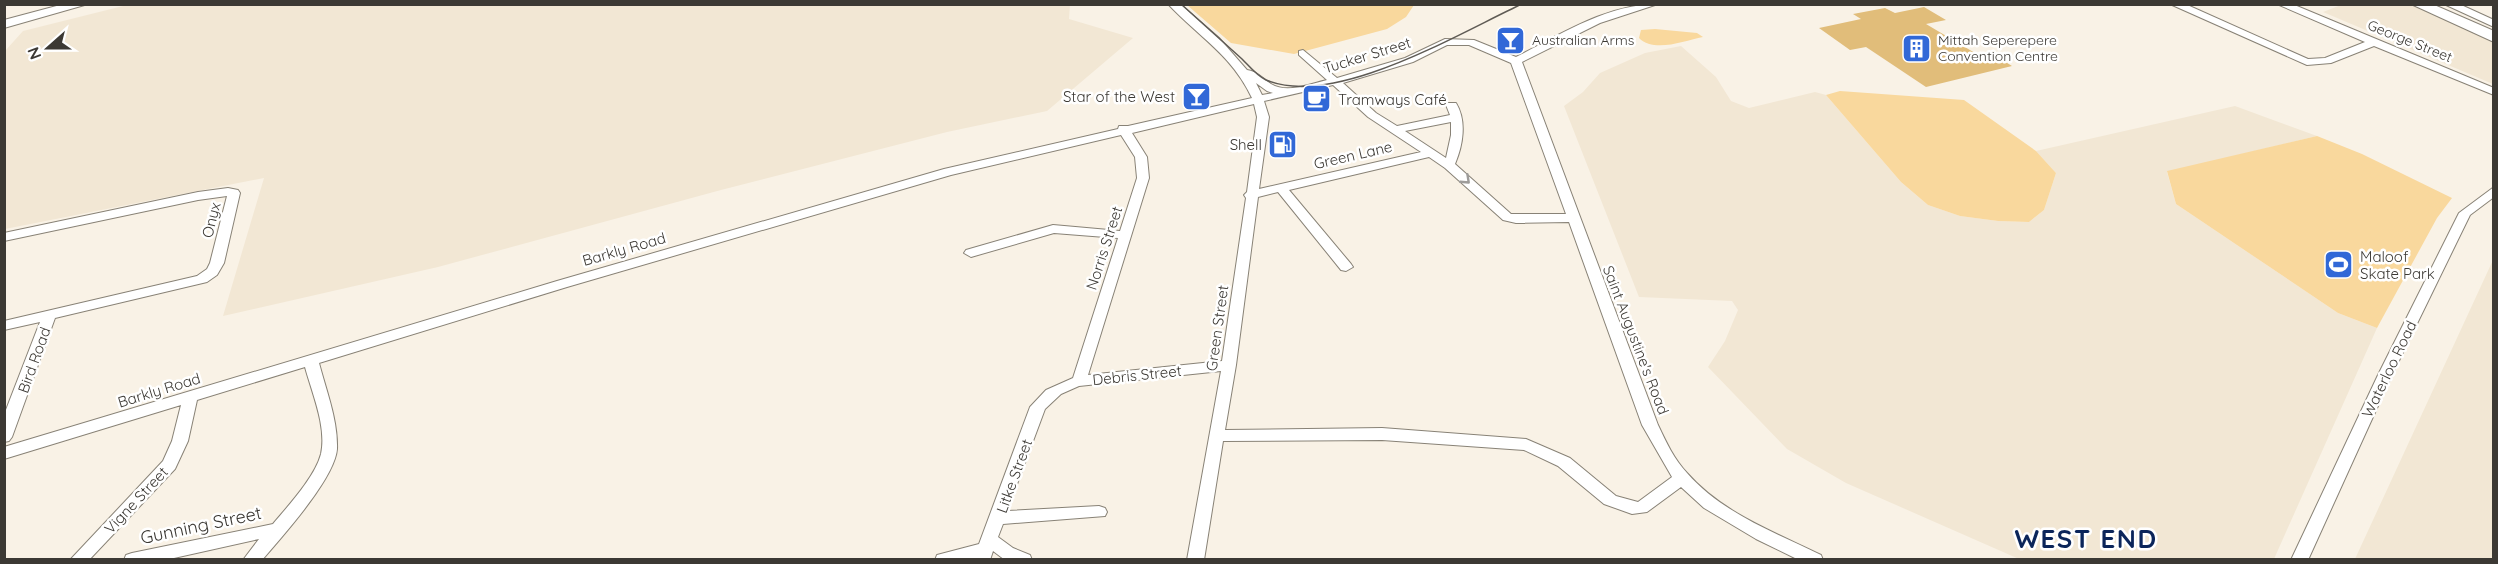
<svg xmlns="http://www.w3.org/2000/svg" width="2498" height="564" viewBox="0 0 2498 564" font-family="Quicksand,sans-serif">
<rect width="100%" height="100%" fill="#f9f2e6"/>
<path fill="#f2e7d4" d="M 131,4 L 1070,4 L 1069,19 L 1133,38 L 1047,111 L 947,132 L 721,190 L 438,267 L 223,316 L 264,178 L 5,229 L 5,51 L 23,31 Z
M 2341,5 L 2410,5 L 2493,39 L 2493,84 L 2323,12 Z
M 1681,46 L 1716,77 L 1731,101 L 1749,108 L 1815,92 L 1826,95 L 1901,182 L 1928,205 L 1960,216 L 1998,221 L 2029,222 L 2044,210 L 2056,173 L 2036,151 L 2235,106 L 2317,136 L 2167,172 L 2176,204 L 2338,313 L 2377,328 L 2274,559 L 2019,559 L 1846,483 L 1787,449 L 1708,367 L 1725,341 L 1738,310 L 1732,301 L 1639,297 L 1564,106 L 1583,92 L 1600,73 L 1645,53 Z
M 2493,260 L 2493,559 L 2355,559 Z"/>
<path fill="#f9d89d" d="M 1187,5 L 1414,5 L 1406,17 L 1387,29 L 1294,54 L 1231,43 Z
M 1655,29 L 1697,33 L 1703,37 C 1684,41 1654,53 1639,38 L 1641,30 Z
M 1840,91 L 1964,100 L 2036,151 L 2056,173 L 2044,210 L 2029,222 L 1998,221 L 1960,216 L 1928,205 L 1901,182 L 1826,95 Z
M 2317,136 L 2362,154 L 2452,198 L 2437,218 L 2377,328 L 2338,313 L 2176,204 L 2167,171 Z"/>
<path fill="#e1bd7a" d="M 1924,7 L 1946,20 L 1926,24 L 1980,56 L 1991,53 L 2012,66 L 1926,87 L 1866,47 L 1850,50 L 1819,28 L 1861,19 L 1853,14 L 1885,8 L 1895,13 Z"/>
<g fill="none" stroke-linecap="round" stroke-linejoin="round">
<defs>
<path id="minor" d="M 1168,4 L 1180,4 L 1219,38 L 1247,70 C 1257,71 1263,79 1271,84 C 1287,94 1310,84 1327,80 L 1299,55 L 1299,51 L 1303,50 L 1337,78 L 1405,58 L 1445,39 L 1474,40 L 1516,57 C 1560,35 1607,4 1658,4 L 1600,23 L 1522,62 L 1658,425 C 1666,442 1674,459 1687,473 C 1722,513 1774,532 1821,555 L 1823,560 L 1799,560 L 1756,539 L 1704,508 L 1681,487 L 1647,512 L 1632,514 L 1604,504 L 1558,466 L 1524,450 L 1382,440 L 1223,441 L 1204,560 L 1187,560 L 1221,371 L 1079,386 L 1061,394 L 1045,409 L 1007,511 L 1099,506 L 1105,508 L 1107,512 L 1105,516 L 1003,524 L 998,537 L 1013,548 L 1030,555 L 1032,560 L 1005,560 L 993,551 L 990,560 L 935,560 L 937,555 L 979,544 L 1030,407 L 1046,390 L 1073,378 L 1118,238 L 1054,233 L 971,257 L 964,253 L 966,250 L 1053,225 L 1120,231 L 1137,178 L 1135,157 L 1121,135 L 951,175 L 567,287 L 319,363 C 326,390 338,420 337,449 C 335,478 282,537 262,560 L 243,560 L 259,539 L 165,560 L 124,560 L 126,555 L 132,553 L 273,524 C 288,506 315,477 321,454 C 327,427 312,393 305,367 L 197,400 L 188,441 L 175,469 L 89,560 L 70,560 L 163,461 L 172,441 L 181,405 L 4,459 L 4,447 L 557,281 L 944,169 L 1118,129 L 1119,126 L 1128,126 L 1252,98 C 1232,55 1199,37 1168,4 ZM 1447,45 L 1469,45 L 1511,63 L 1566,214 L 1511,214 L 1455,164 C 1463,145 1467,121 1456,103 L 1448,103 L 1446,105 L 1450,115 L 1397,126 L 1376,113 L 1343,83 L 1413,62 ZM 1256,83 L 1267,91 L 1273,93 L 1262,95 ZM 1333,85 L 1368,117 L 1421,152 L 1259,189 L 1269,117 L 1264,101 ZM 1254,104 L 1257,117 L 1247,192 L 1244,195 L 1246,198 L 1222,361 L 1088,375 L 1149,178 L 1147,157 L 1132,133 ZM 1451,122 L 1451,135 L 1446,158 L 1405,131 ZM 1429,157 L 1445,168 L 1503,220 L 1516,223 L 1569,222 L 1642,425 L 1672,477 L 1638,502 L 1616,496 L 1570,458 L 1526,439 L 1382,428 L 1225,430 L 1236,365 L 1258,197 L 1278,192 L 1341,270 L 1346,271 L 1353,267 L 1351,264 L 1289,190 Z
M 2170,4 L 2185,4 L 2308,59 L 2325,58 L 2365,42 L 2277,4 L 2292,4 L 2494,88 L 2494,95 L 2374,46 L 2331,63 L 2307,65 Z
M 2444,4 L 2459,4 L 2494,20 L 2494,27 Z
M 2494,187 L 2494,197 L 2470,215 L 2392,375 L 2308,560 L 2291,560 L 2378,375 L 2459,213 Z
M 228,188 L 238,190 L 240,193 L 224,263 L 217,275 L 207,282 L 55,318 L 12,437 L 9,441 L 4,442 L 4,415 L 40,322 L 4,330 L 4,321 L 197,276 L 207,269 L 210,263 L 227,196 L 198,200 L 4,241 L 4,233 L 198,192 Z"/>
<path id="major" d="M 64,4 L 88,4 L 4,28 L 4,20 Z"/>
<path id="highway" d="M 2411,4 L 2432,4 L 2494,31 L 2494,42 Z"/>
</defs>
<use href="#minor" stroke="#888276" stroke-width="2"/>
<use href="#major" stroke="#888276" stroke-width="2"/>
<use href="#highway" stroke="#888276" stroke-width="2"/>
<use href="#minor" fill="#fff" fill-rule="evenodd"/>
<use href="#major" fill="#fff" fill-rule="evenodd"/>
<use href="#highway" fill="#fff" fill-rule="evenodd"/>
<path stroke="#5e5a54" stroke-width="1.5" d="M 1181,4 C 1201,22 1222,41 1242,59 C 1249,66 1257,76 1266,80 C 1334,109 1459,33 1522,4"/>
</g>
<defs><path id="oneway-chevron" d="M-2-3.5L2.5 0L-2 3.5" fill="none" stroke-width="1.6" stroke-linecap="round" stroke-linejoin="round" transform="scale(1.5)"/></defs>
<use stroke="#9e9c9a" href="#oneway-chevron" transform="translate(1466 180) rotate(43)"/>
<defs>
<symbol id="bar-square" viewBox="-11 -11 22 22"><rect x="-9" y="-9" width="18" height="18" rx="4" fill="#3168d7" stroke="#fff"/><path d="M-6-5H6L.8 .8V4.5H3.5V6h-7V4.5H-.8V.8Z" fill="#fff"/></symbol>
<symbol id="building-square" viewBox="-11 -11 22 22"><rect x="-9" y="-9" width="18" height="18" rx="4" fill="#3168d7" stroke="#fff"/><path d="M-4-6H4V6H1V3H-1V6H-4ZM-2.5-4.3h1.7v1.8h-1.7ZM.8-4.3h1.7v1.8H.8ZM-2.5-1h1.7V.8h-1.7ZM.8-1h1.7V.8H.8Z" fill="#fff"/></symbol>
<symbol id="cafe-square" viewBox="-11 -11 22 22"><rect x="-9" y="-9" width="18" height="18" rx="4" fill="#3168d7" stroke="#fff"/><path d="M-5.5-4.5H6V0H3Q3 3.5 0 3.5H-2.5Q-5.5 3.5-5.5 0ZM3-3.2v2h1.7v-2ZM-6 4.5H4V6H-6Z" fill="#fff"/></symbol>
<symbol id="fuel-square" viewBox="-11 -11 22 22"><rect x="-9" y="-9" width="18" height="18" rx="4" fill="#3168d7" stroke="#fff"/><path d="M-5.5-6h7V0h2V4h1.3V-2.5L3-4.5l.8-.8L6-3V5H2.5V1h-1V6h-7ZM-4.2-4.7v3.2H.2V-4.7Z" fill="#fff"/></symbol>
<symbol id="stadium-square" viewBox="-11 -11 22 22"><rect x="-9" y="-9" width="18" height="18" rx="4" fill="#3168d7" stroke="#fff"/><path d="M0-5a6.5 5 0 1 0 0 10a6.5 5 0 1 0 0-10ZM-3.5-1.8h7v3.6h-7Z" fill="#fff"/></symbol>
</defs>
<g fill-rule="evenodd">
<use href="#bar-square" x="1494" y="24" width="33" height="33"/>
<use href="#building-square" x="1900" y="32" width="33" height="33"/>
<use href="#bar-square" x="1180" y="80" width="33" height="33"/>
<use href="#cafe-square" x="1300" y="82" width="33" height="33"/>
<use href="#fuel-square" x="1266" y="128" width="33" height="33"/>
<use href="#stadium-square" x="2322" y="248" width="33" height="33"/>
</g>
<g text-anchor="middle" dominant-baseline="central" stroke-width="5" stroke-linejoin="round" paint-order="stroke">
<g font-size="14" fill="#3c3934" stroke="#fff" text-anchor="start">
<text x="1532" y="40">Australian Arms</text>
<text x="1938" y="40">Mittah Seperepere<tspan x="1938" dy="16">Convention Centre</tspan></text>
</g>
<g font-size="14" fill="#3c3934" stroke="#fff">
<text transform="translate(2410 41) rotate(22)">George Street</text>
</g>
<g font-size="15" fill="#3c3934" stroke="#fff">
<text transform="translate(1367 55) rotate(-17)">Tucker Street</text>
<text transform="translate(1353 155) rotate(-13)">Green Lane</text>
<text transform="translate(211 220) rotate(-76)">Onyx</text>
<text transform="translate(1104 248) rotate(-72)">Norris Street</text>
<text transform="translate(624 249) rotate(-16)">Barkly Road</text>
<text transform="translate(1217 328) rotate(-82)">Green Street</text>
<text transform="translate(1636 340) rotate(69)">Saint Augustine's Road</text>
<text transform="translate(34 360) rotate(-70)">Bird Road</text>
<text transform="translate(2389 369) rotate(-64)">Waterloo Road</text>
<text transform="translate(1137 375) rotate(-6)">Debris Street</text>
<text transform="translate(159 390) rotate(-17)">Barkly Road</text>
<text transform="translate(1014 476) rotate(-70)">Litke Street</text>
<text transform="translate(136 500) rotate(-47)">Vigne Street</text>
</g>
<g font-size="15" fill="#3c3934" stroke="#fff" text-anchor="end">
<text x="1175" y="96">Star of the West</text>
<text x="1338" y="99" text-anchor="start">Tramways Café</text>
<text x="1262" y="144">Shell</text>
<text x="2360" y="256" text-anchor="start">Maloof<tspan x="2360" dy="17">Skate Park</tspan></text>
</g>
<g font-size="18" fill="#3c3934" stroke="#fff">
<text transform="translate(201 525) rotate(-12)">Gunning Street</text>
</g>
<g font-size="26" font-weight="bold" letter-spacing="1.5" fill="#0b255a" stroke="#fff">
<text x="2086" y="538">WEST END</text>
</g>
</g>
<rect width="2498" height="564" fill="none" stroke="#3c3934" stroke-width="12"/>
<g transform="translate(48 48) rotate(249)" stroke="#ffffff" stroke-width="4.5" paint-order="stroke">
<path d="M0-4.5L10 22L0 15L-10 22Z" fill="#3c3934"/>
<text y="-9" font-size="16" font-weight="bold" text-anchor="middle" fill="#3c3934">N</text>
</g>
</svg>
